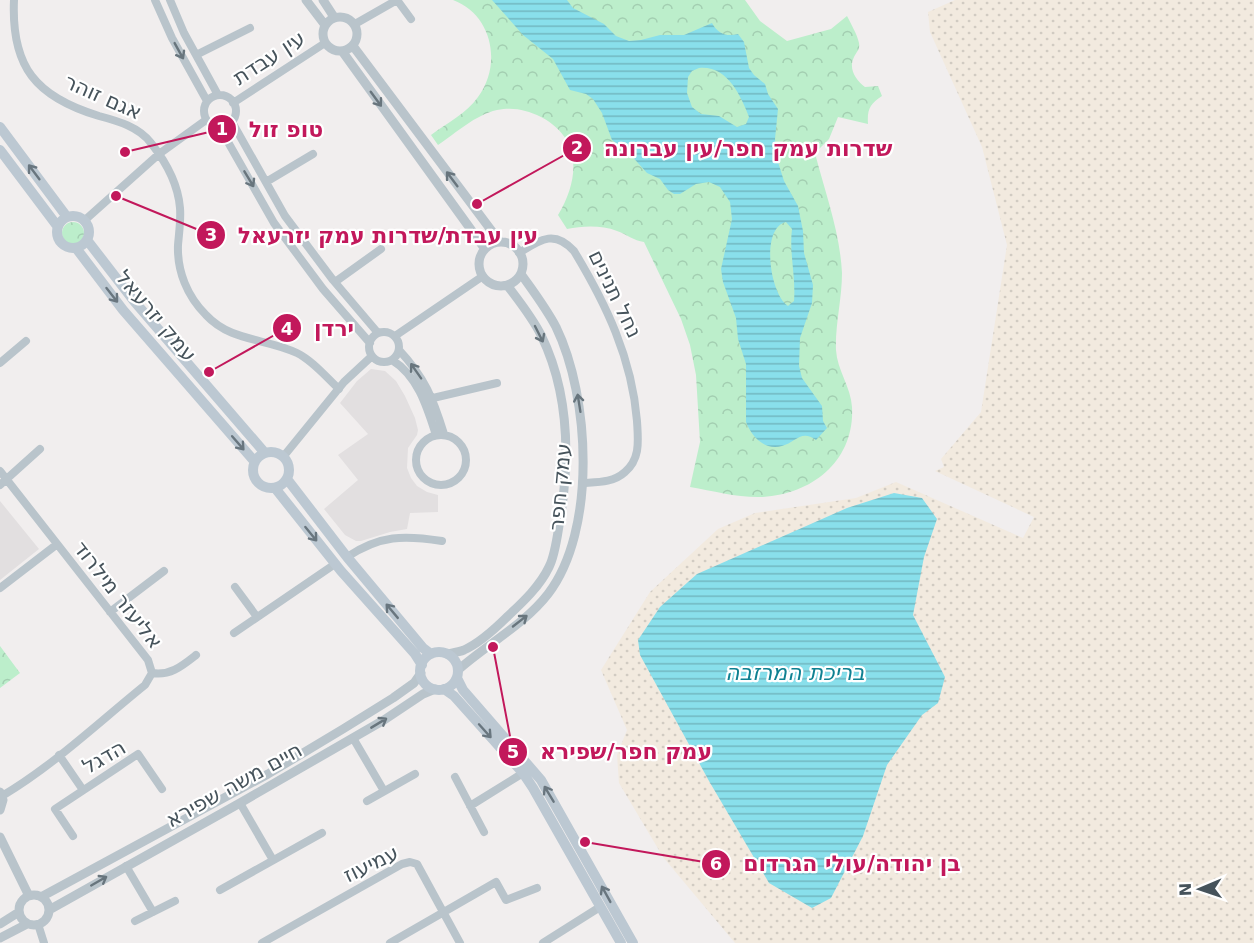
<svg xmlns="http://www.w3.org/2000/svg" width="1254" height="943" viewBox="0 0 1254 943" font-family="'DejaVu Sans','Noto Sans Hebrew',sans-serif">
<defs>
<pattern id="sand-dots" width="8" height="8" patternUnits="userSpaceOnUse" patternTransform="scale(1.5)"><rect width="8" height="8" fill="#f2eadf"/><path d="M2 2h.1M6 6h.1" fill="none" stroke="#d1cbc2" stroke-width="1.8" stroke-linecap="round"/></pattern>
<pattern id="park-crowns" width="20" height="18" patternUnits="userSpaceOnUse" patternTransform="scale(1.5)"><rect width="20" height="18" fill="#bceecb"/><path d="M2 6a3 3 0 1 1 6 0M12 15a3 3 0 1 1 6 0" fill="none" stroke="#a3ceb1"/></pattern>
<pattern id="water-rules" width="6" height="5" patternUnits="userSpaceOnUse" patternTransform="scale(1.5)"><rect width="6" height="5" fill="#89dfeb"/><path d="M0 2.5h6" fill="none" stroke="#72b7c1"/></pattern>
</defs>
<rect width="100%" height="100%" fill="#f1eeee"/>
<path fill="#e2dfe0" d="M 371,369 L 385,371 L 396,381 L 405,396 L 415,418 L 418,430 L 417,435 L 408,448 L 407,468 L 411,478 L 417,486 L 427,492 L 438,495 L 438,512 L 410,513 L 407,529 L 390,532 L 361,541 L 356,541 L 345,535 L 324,509 L 358,480 L 338,455 L 368,434 L 340,403 L 357,381 Z
M 0,501 L 39,549 L 0,580 Z"/>
<path fill="url(#sand-dots)" d="M 955,0 L 1254,0 L 1254,943 L 735,943 L 663,857 L 619,783 L 617,755 L 627,730 L 601,670 L 650,592 L 718,529 L 755,513 L 856,498 L 896,482 L 1023,538 L 1034,517 L 935,471 L 944,467 L 941,459 L 981,412 L 1007,245 L 982,147 L 930,32 L 928,12 Z"/>
<path fill="url(#park-crowns)" d="M 453,0 L 745,0 L 760,21 L 787,41 L 831,29 L 847,16 C 851,24 857,34 859,43 C 860,50 857,51 854,57 C 848,69 856,80 865,87 L 878,86 L 882,96 C 870,104 867,109 868,124 L 838,117 L 829,139 L 818,150 L 816,157 C 826,195 840,233 842,273 C 842,299 835,325 836,350 C 837,370 851,387 852,407 C 855,460 813,494 763,497 C 738,498 714,491 690,487 L 700,442 L 696,375 L 690,345 L 681,319 L 644,242 C 634,241 626,234 617,231 C 601,225 583,226 567,229 L 558,215 C 579,180 583,139 541,117 C 526,110 514,107 497,110 C 475,115 456,133 438,145 L 431,135 C 447,123 467,113 478,97 C 502,65 493,15 453,0 Z
M62 233a11 11 0 1 1 22 0a11 11 0 1 1-22 0Z
M 0,646 L 20,673 L 0,688 Z"/>
<path fill="url(#water-rules)" fill-rule="evenodd" d="M 492,0 L 567,0 L 573,8 L 604,24 L 616,36 L 629,41 L 641,40 L 660,35 L 684,35 L 712,23 C 718,34 727,37 738,34 L 744,42 L 749,68 L 754,75 L 765,84 L 768,94 L 778,109 L 775,139 L 777,159 L 784,181 L 798,206 L 803,231 L 804,253 L 813,285 L 812,303 L 800,338 L 799,366 L 802,378 L 822,406 L 823,421 L 827,428 L 816,440 C 801,429 795,443 782,446 C 765,451 752,437 746,422 L 746,364 L 738,339 L 736,318 L 723,282 L 721,269 L 732,219 L 730,202 L 720,187 L 709,182 L 696,184 L 680,194 L 674,194 L 668,190 L 660,179 L 647,173 L 629,153 L 612,140 L 602,113 L 593,99 L 586,94 L 570,90 L 553,59 L 523,35 ZM 699,68 C 727,65 741,96 749,117 L 746,124 L 737,127 L 719,116 L 701,114 L 692,107 L 687,93 L 688,77 L 692,71 ZM 786,222 L 792,229 C 789,253 796,277 794,301 L 788,306 C 770,295 760,228 786,222 Z
M 894,493 L 922,498 L 937,519 L 924,557 L 913,615 L 945,677 L 938,703 L 922,715 L 887,765 L 863,836 L 831,898 L 812,908 L 769,883 L 709,781 L 640,655 L 638,640 L 660,607 L 697,574 L 847,508 Z"/>
<g fill="none" stroke-linecap="round" stroke-linejoin="round">
<path stroke="#b9c4cb" stroke-width="8" d="M 14,0 C 11,67 36,97 99,116 C 118,121 139,127 151,143 C 166,162 178,183 180,208 C 181,220 179,233 178,245 C 177,271 187,296 206,315 C 231,342 266,338 297,353 C 313,361 326,377 339,389
M 155,0 L 172,38 L 207,101
M 170,0 L 184,33 L 218,95
M 397,0 L 411,19
M 355,24 L 397,0
M 196,55 L 250,28
M204 111a16 16 0 1 1 32 0a16 16 0 1 1-32 0Z
M 233,103 L 325,43
M 232,122 L 285,216 L 333,280 L 378,333
M 220,128 L 274,223 L 323,289 L 370,343
M 266,182 L 313,154
M 85,220 L 159,154 L 206,120
M 519,253 C 540,240 554,229 574,251 C 606,304 632,358 637,421 C 638,440 641,458 625,472 C 613,483 597,482 582,483
M 335,282 L 381,249
M369 347a15 15 0 1 1 30 0a15 15 0 1 1-30 0Z
M 395,336 L 483,276
M 399,350 C 425,378 433,398 444,434
M 392,360 C 418,376 427,407 436,435
M 0,363 L 26,341
M 433,398 L 497,383
M416 460a25 25 0 1 1 50 0a25 25 0 1 1-50 0Z
M 283,457 L 344,382 L 372,356
M 0,471 L 148,660 L 152,673 L 145,685 C 98,723 54,765 2,796
M 0,485 L 40,449
M 347,557 C 380,535 404,535 442,541
M 235,587 L 257,617
M 0,588 L 56,545
M 110,612 L 164,571
M 234,633 L 335,564
M 152,673 C 170,676 182,666 196,655
M 353,738 L 384,791
M 59,755 L 83,790
M 455,777 L 484,832
M 367,801 L 415,774
M 240,803 L 273,860
M 470,806 L 523,773
M 73,836 L 55,809 L 138,754 L 162,789
M 126,866 L 153,912
M 220,890 L 322,833
M 135,921 L 175,901
M 38,924 L 44,943
M 262,943 L 402,864 L 410,862 L 417,864 L 460,943
M 390,943 L 496,882 L 506,900 L 537,888
M 543,943 L 600,907"/>
<path stroke="#b9c4cb" stroke-width="9" d="M 306,0 L 325,25
M 323,0 L 334,17
M323 34a17 17 0 1 1 34 0a17 17 0 1 1-34 0Z
M 353,46 L 500,242
M 342,51 L 485,249
M479 264a22 22 0 1 1 44 0a22 22 0 1 1-44 0Z
M 447,654 C 452,653 459,652 464,650 C 480,643 496,628 508,616 C 523,602 540,586 549,567 C 556,554 558,529 561,514 C 570,454 568,390 541,335 C 532,317 519,301 507,285
M 458,670 C 487,644 524,625 548,594 C 597,530 590,397 556,327 C 546,308 533,291 521,274
M 0,792 L 3,800 L 0,810
M 0,837 L 29,896
M19 910a15 15 0 1 1 30 0a15 15 0 1 1-30 0Z
M 41,897 L 268,774 L 343,729 L 393,698 L 414,683 L 421,673
M 49,910 L 240,803 L 384,720 L 423,694 L 435,689
M 0,924 L 19,912
M 0,938 L 27,924"/>
<path stroke="#bcc8d2" stroke-width="10" d="M 0,127 L 67,217
M 0,150 L 58,227
M57 232a16 16 0 1 1 32 0a16 16 0 1 1-32 0Z
M 87,240 L 134,301 L 265,453
M 76,248 L 123,310 L 255,462
M253 470a18 18 0 1 1 36 0a18 18 0 1 1-36 0Z
M 287,479 L 347,557 L 423,648 L 431,654
M 275,488 L 341,571 L 415,654 L 422,665
M420 671a19 19 0 1 1 38 0a19 19 0 1 1-38 0Z
M 457,678 L 463,690 L 541,780 L 633,943
M 444,689 L 454,696 L 523,773 L 533,788 L 621,943"/>
</g>
<defs><path id="oneway-shaft" d="M-6 0H5M1.5-3L5.5 0L1.5 3" fill="none" stroke-width="1.6" stroke-linecap="round" stroke-linejoin="round" transform="scale(1.5)"/></defs>
<g stroke="#68757d">
<use href="#oneway-shaft" transform="translate(179 51) rotate(61)"/>
<use href="#oneway-shaft" transform="translate(376 99) rotate(54)"/>
<use href="#oneway-shaft" transform="translate(249 179) rotate(59)"/>
<use href="#oneway-shaft" transform="translate(452 179) rotate(-127)"/>
<use href="#oneway-shaft" transform="translate(539 334) rotate(63)"/>
<use href="#oneway-shaft" transform="translate(416 371) rotate(-125)"/>
<use href="#oneway-shaft" transform="translate(579 403) rotate(-99)"/>
<use href="#oneway-shaft" transform="translate(520 621) rotate(-38)"/>
<use href="#oneway-shaft" transform="translate(379 723) rotate(-31)"/>
<use href="#oneway-shaft" transform="translate(99 881) rotate(-30)"/>
</g>
<g stroke="#69767f">
<use href="#oneway-shaft" transform="translate(34 172) rotate(-127)"/>
<use href="#oneway-shaft" transform="translate(112 295) rotate(52)"/>
<use href="#oneway-shaft" transform="translate(238 443) rotate(49)"/>
<use href="#oneway-shaft" transform="translate(311 534) rotate(51)"/>
<use href="#oneway-shaft" transform="translate(392 611) rotate(-130)"/>
<use href="#oneway-shaft" transform="translate(485 731) rotate(48)"/>
<use href="#oneway-shaft" transform="translate(549 794) rotate(-121)"/>
<use href="#oneway-shaft" transform="translate(606 894) rotate(-119)"/>
</g>
<g text-anchor="middle" dominant-baseline="central" stroke-width="4.5" stroke-linejoin="round" paint-order="stroke">
<g font-size="21" fill="#46535b" stroke="#fff">
<text transform="translate(269 58) rotate(-33)">עין עבדת</text>
<text transform="translate(103 97) rotate(24)">אגם זוהר</text>
<text transform="translate(615 294) rotate(64)">נחל תנינים</text>
<text transform="translate(156 316) rotate(50)">עמק יזרעאל</text>
<text transform="translate(560 487) rotate(-85)">עמק חפר</text>
<text transform="translate(118 595) rotate(52)">אליעזר מילרוד</text>
<text transform="translate(104 757) rotate(-30)">הדגל</text>
<text transform="translate(234 785) rotate(-29)">חיים משה שפירא</text>
<text transform="translate(371 864) rotate(-26)">עמיעוז</text>
</g>
<g font-size="22" font-style="italic" fill="#0e8091" stroke="#fff">
<text x="795" y="672">בריכת המרזבה</text>
</g>
</g>
<path fill="none" stroke="#c2185b" stroke-width="2" d="M125 152L222 129M477 204L577 148M116 196L211 235M209 372L287 328M493 647L513 752M585 842L716 864"/>
<g fill="#c2185b" stroke="#fff" stroke-width="2">
<circle cx="125" cy="152" r="6"/>
<circle cx="477" cy="204" r="6"/>
<circle cx="116" cy="196" r="6"/>
<circle cx="209" cy="372" r="6"/>
<circle cx="493" cy="647" r="6"/>
<circle cx="585" cy="842" r="6"/>
<circle cx="222" cy="129" r="15"/>
<circle cx="577" cy="148" r="15"/>
<circle cx="211" cy="235" r="15"/>
<circle cx="287" cy="328" r="15"/>
<circle cx="513" cy="752" r="15"/>
<circle cx="716" cy="864" r="15"/>
</g>
<g font-size="18" text-anchor="middle" font-weight="bold" fill="#fff">
<text x="222" y="135">1</text>
<text x="577" y="154">2</text>
<text x="211" y="241">3</text>
<text x="287" y="335">4</text>
<text x="513" y="758">5</text>
<text x="716" y="870">6</text>
</g>
<g font-size="22" text-anchor="middle" font-weight="bold" fill="#c2185b" stroke="#fff" stroke-width="4.5" stroke-linejoin="round" paint-order="stroke">
<text x="286" y="137">טופ זול</text>
<text x="748" y="156">שדרות עמק חפר/עין עברונה</text>
<text x="388" y="243">עין עבדת/שדרות עמק יזרעאל</text>
<text x="334" y="336">ירדן</text>
<text x="626" y="759">עמק חפר/שפירא</text>
<text x="852" y="871">בן יהודה/עולי הגרדום</text>
</g>
<g transform="translate(1200 889) rotate(268)" stroke="#ffffff" stroke-width="4.5" paint-order="stroke">
<path d="M0-4.5L10 22L0 15L-10 22Z" fill="#46535b"/>
<text y="-9" font-size="16" font-weight="bold" text-anchor="middle" fill="#46535b">N</text>
</g>
</svg>
